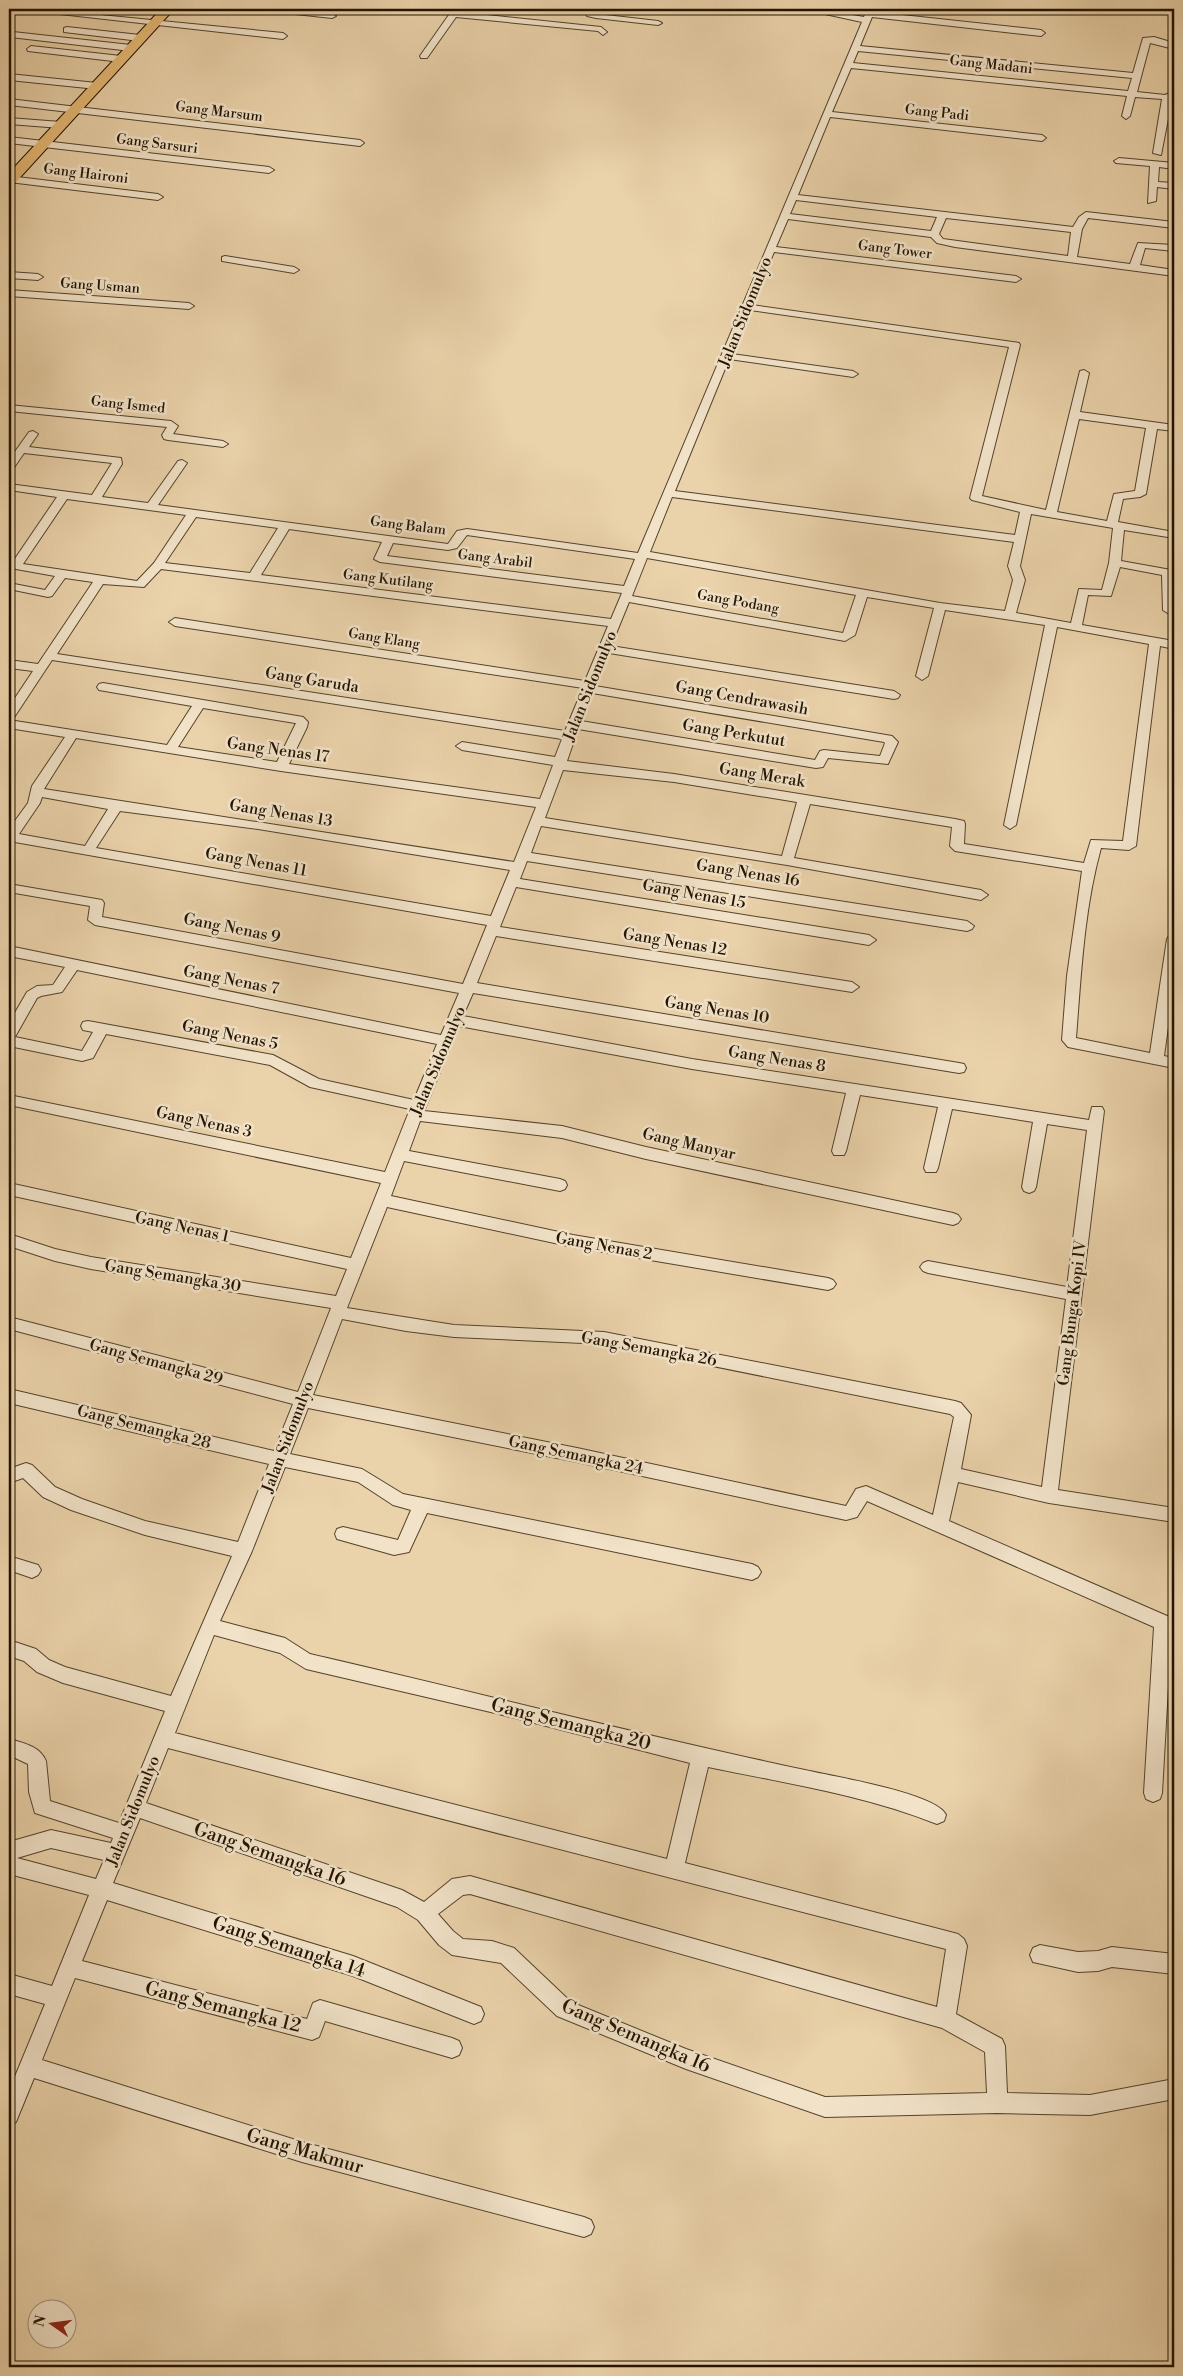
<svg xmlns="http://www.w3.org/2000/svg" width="1183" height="2376" viewBox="0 0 1183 2376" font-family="'Libre Bodoni',serif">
<rect width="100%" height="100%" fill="#ead2aa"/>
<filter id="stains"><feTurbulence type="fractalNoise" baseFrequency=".004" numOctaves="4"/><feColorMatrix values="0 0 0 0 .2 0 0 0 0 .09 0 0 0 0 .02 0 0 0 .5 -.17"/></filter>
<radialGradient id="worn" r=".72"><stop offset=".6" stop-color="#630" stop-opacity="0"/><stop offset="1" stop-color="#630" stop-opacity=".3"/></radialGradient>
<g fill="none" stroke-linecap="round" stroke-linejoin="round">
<defs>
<path id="minor" d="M 39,9 L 283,33 L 287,36 L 283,39 L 42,12 L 39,12 Z
M 264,9 L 288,9 L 332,14 L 336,16 L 332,18 L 268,11 Z
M 453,9 L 461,9 L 459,12 L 601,27 L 607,32 L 603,35 L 598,31 L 456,17 L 427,58 L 421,58 L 420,56 Z
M 567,9 L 592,9 L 597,14 L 658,21 L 662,23 L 658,25 L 596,18 L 587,16 L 586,13 Z
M 802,9 L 818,9 L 864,17 L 867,9 L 875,9 L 874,12 L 1041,30 L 1045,33 L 1041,36 L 872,17 L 860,46 L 1133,73 L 1143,38 L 1154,37 L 1174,43 L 1174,49 L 1150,43 L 1137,92 L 1165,95 L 1174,91 L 1174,101 L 1171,100 L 1169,114 L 1174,115 L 1174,121 L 1168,119 L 1161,155 L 1153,153 L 1162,99 L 1135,97 L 1130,116 L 1126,119 L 1122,116 L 1127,96 L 851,68 L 832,112 L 1042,135 L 1046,138 L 1042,141 L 830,117 L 798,195 L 1073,227 L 1079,217 L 1086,212 L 1174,222 L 1174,228 L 1088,218 L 1082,229 L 1077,257 L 1130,264 L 1138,243 L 1174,245 L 1174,251 L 1145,248 L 1140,265 L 1174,270 L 1174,276 L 955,247 L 937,243 L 931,237 L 788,219 L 776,247 L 1016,276 L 1021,279 L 1016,282 L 774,252 L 752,305 L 1019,343 L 1020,345 L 982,496 L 1046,510 L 1080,371 L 1084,370 L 1089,373 L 1080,412 L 1174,425 L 1174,431 L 1157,429 L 1146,494 L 1140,497 L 1123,499 L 1118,522 L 1174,532 L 1174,538 L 1124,530 L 1121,561 L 1171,570 L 1174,576 L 1174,611 L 1169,614 L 1163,610 L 1162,575 L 1120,567 L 1111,596 L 1088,595 L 1082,625 L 1174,641 L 1174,649 L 1160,646 L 1136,846 L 1129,850 L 1101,848 C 1084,909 1081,975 1076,1038 L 1150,1053 L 1167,939 L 1169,936 L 1174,934 L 1174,983 L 1164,1056 L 1174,1058 L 1174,1068 L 1073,1048 L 1068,1047 L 1062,1040 L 1067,976 L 1082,871 L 955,851 L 950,846 L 952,827 L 810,804 L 794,858 L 981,890 L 988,895 L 981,900 L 787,865 L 541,826 L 531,853 L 967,921 L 974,926 L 972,929 L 967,931 L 527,861 L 520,879 L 869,935 L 876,940 L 869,945 L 516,887 L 500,927 L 852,982 L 859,987 L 852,992 L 496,936 L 477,983 L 959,1063 L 964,1064 L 966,1068 L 964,1072 L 959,1073 L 473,993 L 463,1016 L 692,1059 L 1089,1120 L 1092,1107 L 1102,1107 L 1104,1111 L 1058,1490 L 1174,1508 L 1174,1522 L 1049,1503 L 958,1482 L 949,1521 L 1174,1619 L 1174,1635 L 1171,1634 L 1162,1793 L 1160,1799 L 1153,1802 L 1146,1799 L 1144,1793 L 1154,1627 L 867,1501 L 857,1517 L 846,1520 L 577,1462 L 308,1408 L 290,1454 L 362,1469 L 403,1494 L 752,1564 L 758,1567 L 761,1572 L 758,1577 L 752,1580 L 427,1513 L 409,1552 L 394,1555 L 337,1539 L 335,1534 L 337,1529 L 343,1527 L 398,1540 L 411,1510 L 393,1505 L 358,1482 L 285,1467 L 252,1551 L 220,1621 L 285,1638 L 310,1654 C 475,1692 639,1735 805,1770 C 830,1776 937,1793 946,1815 L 944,1821 L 937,1824 C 864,1795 785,1783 708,1767 L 685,1863 L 958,1934 L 964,1939 L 967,1946 L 956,2014 L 1002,2039 L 1005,2046 L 1007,2093 L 1090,2095 L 1174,2079 L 1174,2099 L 1090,2115 L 997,2113 L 825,2117 L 686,2069 L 557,2016 L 501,1963 L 452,1955 L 439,1945 L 418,1920 L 397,1907 L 140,1818 L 113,1883 L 353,1956 L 481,2007 L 484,2014 L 481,2021 L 474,2024 L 353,1976 L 107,1900 L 82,1961 L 307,2019 L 313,2003 L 320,2000 L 452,2038 L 459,2041 L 462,2048 L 459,2055 L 452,2058 L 325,2021 L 319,2037 L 312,2040 L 75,1978 L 42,2060 L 302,2142 L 584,2217 L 591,2220 L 594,2227 L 591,2234 L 584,2237 L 302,2162 L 34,2078 L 16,2122 L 9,2125 L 9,2091 L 45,2004 L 9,1994 L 9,1974 L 52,1986 L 89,1895 L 9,1874 L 9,1842 L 51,1830 L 111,1843 L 113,1838 L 35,1813 L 29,1792 L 28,1764 L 9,1755 L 9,1739 C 23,1743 40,1746 46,1761 L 50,1801 L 119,1823 L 165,1711 L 63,1683 L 37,1672 L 24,1661 L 9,1656 L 9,1640 L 36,1649 L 49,1660 L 65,1667 L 171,1696 L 232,1556 L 145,1535 L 71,1510 L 43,1497 L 23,1478 L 9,1483 L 9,1469 L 26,1463 L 32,1465 L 55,1487 L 82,1499 L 145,1521 L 238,1542 L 269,1464 L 9,1403 L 9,1389 L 274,1451 L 293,1404 L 9,1329 L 9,1317 L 298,1392 L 331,1308 L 91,1269 L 55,1261 L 9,1246 L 9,1234 L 55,1249 L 91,1257 L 336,1296 L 347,1269 L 9,1195 L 9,1183 L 351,1258 L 381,1183 L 9,1105 L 9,1095 L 385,1172 L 410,1109 L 310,1087 L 270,1065 L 106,1034 L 93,1058 L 82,1061 L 9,1046 L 9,1023 L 27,992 L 37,986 L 53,985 L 65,967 L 9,956 L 9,946 L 441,1035 L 459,993 L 95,925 L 88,920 L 90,906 L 9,892 L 9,884 L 102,900 L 104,903 L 102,917 L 463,984 L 487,925 L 9,841 L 9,829 L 28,803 L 32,786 L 65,737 L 9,728 L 9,720 L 167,745 L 192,706 L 99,690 L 97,687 L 99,684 L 103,683 L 303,717 L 308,722 L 307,727 L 289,764 L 540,799 L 553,765 L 462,750 L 456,746 L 462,742 L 555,757 L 562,739 L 52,660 L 13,719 L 9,720 L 9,707 L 33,671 L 9,668 L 9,660 L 38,664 L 93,582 L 65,578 L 52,596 L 48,597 L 9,589 L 9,583 L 45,590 L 55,576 L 16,569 L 10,566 L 57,497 L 9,490 L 9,484 L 92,495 L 112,463 L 24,453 L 13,469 L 9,470 L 9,460 L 29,432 L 33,431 L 38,434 L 29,447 L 121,458 L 122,464 L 102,497 L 148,503 L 178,461 L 182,460 L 187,463 L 158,505 L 448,544 L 457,531 L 467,529 L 638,553 L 862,22 ZM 858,51 L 1132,78 L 1128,91 L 853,63 ZM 796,200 L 937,217 L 931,231 L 790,214 ZM 946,218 L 1071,232 L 1068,256 L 943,239 L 939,234 ZM 750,310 L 1009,347 L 970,498 L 972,500 L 1020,512 L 1015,535 L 675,491 L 729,359 L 853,377 L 858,374 L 853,371 L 732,354 ZM 1079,419 L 1146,428 L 1135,491 L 1114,494 L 1107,521 L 1057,512 ZM 672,497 L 1014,542 L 1008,566 L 1013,580 L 1005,611 L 940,603 L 650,552 ZM 67,499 L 186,515 L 154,563 L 137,581 L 23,564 ZM 1031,514 L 1113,528 L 1109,563 L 1102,590 L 1079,589 L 1071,623 L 1016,613 L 1025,580 L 1020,566 ZM 196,517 L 278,528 L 250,573 L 165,563 ZM 289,529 L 382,542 L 374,559 L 380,562 L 622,593 L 611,619 L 261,575 ZM 467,535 L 635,559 L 624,586 L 387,556 L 393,543 L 448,550 L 457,548 ZM 647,558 L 856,595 L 843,633 L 632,596 ZM 161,569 L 608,626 L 585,681 L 175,618 L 169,622 L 175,626 L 583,688 L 565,731 L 57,654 L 103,584 L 144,587 ZM 867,597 L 934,608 L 916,676 L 922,680 L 928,676 L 945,610 L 1045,625 L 1004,825 L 1010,829 L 1016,825 L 1057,627 L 1149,644 L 1123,841 L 1091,840 L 1084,863 L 964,844 L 965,824 L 964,821 L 955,819 L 674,774 L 567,761 L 578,729 L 816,768 L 823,767 L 828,758 L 888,764 L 898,742 L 892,736 L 595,686 L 609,653 L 894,699 L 898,698 L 900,695 L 894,691 L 611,646 L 629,602 L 845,641 L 855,635 ZM 592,693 L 884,742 L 885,743 L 880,756 L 824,750 L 820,751 L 815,760 L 581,721 ZM 203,708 L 295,723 L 296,723 L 277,762 L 178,747 ZM 76,738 L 281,771 L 536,807 L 514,862 L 44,789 ZM 563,770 L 674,782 L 797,802 L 782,856 L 545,818 ZM 42,797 L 108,809 L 85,846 L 19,834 L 40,803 ZM 120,811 L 258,829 L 510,870 L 491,916 L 96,848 ZM 77,970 L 437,1044 L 414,1100 L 319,1079 L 273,1055 L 88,1021 L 83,1022 L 81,1026 L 83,1030 L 93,1032 L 82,1051 L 15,1037 L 37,998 L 41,996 L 62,992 ZM 459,1026 L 692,1069 L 846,1093 L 832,1151 L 834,1155 L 844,1155 L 846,1151 L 860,1095 L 938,1107 L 924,1168 L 926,1172 L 936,1172 L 938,1168 L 952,1109 L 1033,1122 L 1022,1187 L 1024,1191 L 1029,1193 L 1034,1191 L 1036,1187 L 1047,1124 L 1087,1130 L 1067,1287 L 928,1261 L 923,1263 L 920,1267 L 923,1271 L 928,1273 L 1066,1299 L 1042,1487 L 961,1469 L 971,1415 L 961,1403 L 955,1401 L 604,1332 L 454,1325 L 347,1308 L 387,1207 L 573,1247 L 828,1290 L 833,1288 L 836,1284 L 833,1280 L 828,1278 L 573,1235 L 391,1196 L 404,1161 L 560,1191 L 565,1189 L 567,1185 L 565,1181 L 560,1179 L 409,1151 L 420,1121 L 562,1138 L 646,1159 L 953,1225 L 958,1223 L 961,1219 L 958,1215 L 953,1213 L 646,1147 L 562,1126 L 424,1111 ZM 342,1319 L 406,1331 L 454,1337 L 604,1344 L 950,1414 L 954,1417 L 933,1515 L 866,1486 L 856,1489 L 846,1506 L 577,1448 L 313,1395 ZM 214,1635 L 280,1653 L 306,1669 L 495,1713 L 690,1763 L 667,1859 L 175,1733 ZM 168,1748 L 946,1949 L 937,2007 L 470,1876 L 452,1879 L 424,1902 L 402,1890 L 146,1803 ZM 51,1848 L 104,1860 L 96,1879 L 17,1858 ZM 470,1894 L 942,2028 L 985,2052 L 987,2093 L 825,2097 L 686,2049 L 571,2002 L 514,1948 L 492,1941 L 463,1939 L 453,1931 L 438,1914 L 463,1895 Z
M 1121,9 L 1129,9 L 1124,13 L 1121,13 Z
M 67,27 L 140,35 L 144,38 L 140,41 L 64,32 L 64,28 Z
M 13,32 L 131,45 L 135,48 L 131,51 L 10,37 L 10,33 Z
M 31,46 L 121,56 L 125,59 L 121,62 L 28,51 L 27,49 Z
M 9,74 L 97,83 L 101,86 L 97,89 L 9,80 Z
M 9,99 L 360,140 L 364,143 L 360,146 L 9,105 Z
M 9,118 L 61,122 L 65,125 L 61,128 L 9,124 Z
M 9,137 L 269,167 L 274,170 L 269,173 L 9,143 Z
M 1119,158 L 1174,163 L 1174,169 L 1159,167 L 1158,182 L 1174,183 L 1174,189 L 1157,187 L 1156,201 L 1148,203 L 1150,166 L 1116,163 L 1114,161 Z
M 9,176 L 158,194 L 163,197 L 158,200 L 9,182 Z
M 225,256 L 294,267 L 299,270 L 294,273 L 222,261 L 222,257 Z
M 9,272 L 38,274 L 43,277 L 38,280 L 9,278 Z
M 9,290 L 189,303 L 194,306 L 189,309 L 9,296 Z
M 9,405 L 171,421 L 178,426 L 173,434 L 223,441 L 228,444 L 223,447 L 168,440 L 164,439 L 162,435 L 167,427 L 9,411 Z
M 9,1556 L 38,1565 L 41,1570 L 38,1575 L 32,1578 L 9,1570 Z
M 1040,1945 L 1078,1952 L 1098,1951 L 1112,1947 L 1174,1954 L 1174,1974 L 1112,1967 L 1098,1971 L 1078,1972 L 1033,1962 L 1030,1955 L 1033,1948 Z"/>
<path id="highway" d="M 161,9 L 174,9 L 14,184 L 9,185 L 9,173 Z"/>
</defs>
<use href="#minor" stroke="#54432b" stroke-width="2"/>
<use href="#highway" stroke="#221301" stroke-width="2"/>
<use href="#minor" fill="#f1e2c8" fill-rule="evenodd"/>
<use href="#highway" fill="#e5b975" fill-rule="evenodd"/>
</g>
<g text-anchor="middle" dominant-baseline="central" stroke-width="5" stroke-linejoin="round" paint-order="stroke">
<g font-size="14" fill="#221301" stroke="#f1e2c8">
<text transform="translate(991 65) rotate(6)">Gang Madani</text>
<text transform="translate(219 112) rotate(7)">Gang Marsum</text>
<text transform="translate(937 113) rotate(6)">Gang Padi</text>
<text transform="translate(157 144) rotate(7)">Gang Sarsuri</text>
<text transform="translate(86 174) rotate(7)">Gang Haironi</text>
<text transform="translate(895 250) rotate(7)">Gang Tower</text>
<text transform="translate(100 286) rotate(4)">Gang Usman</text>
<text transform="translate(128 405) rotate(6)">Gang Ismed</text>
<text transform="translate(408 526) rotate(7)">Gang Balam</text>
<text transform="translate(495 559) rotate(7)">Gang Arabil</text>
<text transform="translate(388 580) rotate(7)">Gang Kutilang</text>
<text transform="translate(738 602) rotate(10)">Gang Podang</text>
<text transform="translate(384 639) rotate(9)">Gang Elang</text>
</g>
<g font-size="16" fill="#221301" stroke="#f1e2c8">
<text transform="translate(745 312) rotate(-68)">Jalan Sidomulyo</text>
<text transform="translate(312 680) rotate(9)">Gang Garuda</text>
<text transform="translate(590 686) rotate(-68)">Jalan Sidomulyo</text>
<text transform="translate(742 698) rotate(10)">Gang Cendrawasih</text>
<text transform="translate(734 733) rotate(9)">Gang Perkutut</text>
<text transform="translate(278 750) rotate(8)">Gang Nenas 17</text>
<text transform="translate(762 775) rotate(9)">Gang Merak</text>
<text transform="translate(281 813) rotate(9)">Gang Nenas 13</text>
<text transform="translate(256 862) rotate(10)">Gang Nenas 11</text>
<text transform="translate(748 873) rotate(9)">Gang Nenas 16</text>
<text transform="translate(694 894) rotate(10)">Gang Nenas 15</text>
<text transform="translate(232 928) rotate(11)">Gang Nenas 9</text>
<text transform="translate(675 942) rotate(9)">Gang Nenas 12</text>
<text transform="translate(231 980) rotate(11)">Gang Nenas 7</text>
<text transform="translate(717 1010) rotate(9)">Gang Nenas 10</text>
<text transform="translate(230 1035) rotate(11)">Gang Nenas 5</text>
<text transform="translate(777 1059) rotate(9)">Gang Nenas 8</text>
<text transform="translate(438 1061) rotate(-67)">Jalan Sidomulyo</text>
<text transform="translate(204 1122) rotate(12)">Gang Nenas 3</text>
<text transform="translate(689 1144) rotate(13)">Gang Manyar</text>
<text transform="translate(182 1227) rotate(12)">Gang Nenas 1</text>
<text transform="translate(604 1246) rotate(10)">Gang Nenas 2</text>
<text transform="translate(173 1276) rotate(9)">Gang Semangka 30</text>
<text transform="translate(1072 1313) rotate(-83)">Gang Bunga Kopi IV</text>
<text transform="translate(649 1349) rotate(10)">Gang Semangka 26</text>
<text transform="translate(156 1362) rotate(15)">Gang Semangka 29</text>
<text transform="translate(144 1427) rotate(14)">Gang Semangka 28</text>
<text transform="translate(288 1437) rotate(-69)">Jalan Sidomulyo</text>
<text transform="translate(576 1455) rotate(12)">Gang Semangka 24</text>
<text transform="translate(133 1811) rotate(-68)">Jalan Sidomulyo</text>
</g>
<g font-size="19" fill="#221301" stroke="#f1e2c8">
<text transform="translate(571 1724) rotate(14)">Gang Semangka 20</text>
<text transform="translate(270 1854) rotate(19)">Gang Semangka 16</text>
<text transform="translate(289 1947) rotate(18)">Gang Semangka 14</text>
<text transform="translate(223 2007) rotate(14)">Gang Semangka 12</text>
<text transform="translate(636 2036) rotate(23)">Gang Semangka 16</text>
<text transform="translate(305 2151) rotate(16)">Gang Makmur</text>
</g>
</g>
<rect width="1183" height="2376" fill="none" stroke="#ead2aa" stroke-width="30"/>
<rect x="10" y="10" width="1163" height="2356" fill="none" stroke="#221301" stroke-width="2.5"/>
<rect x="15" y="15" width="1153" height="2346" fill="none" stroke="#221301"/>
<g transform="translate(52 2324) rotate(284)"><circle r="24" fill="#f1e2c8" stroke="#9e8f78"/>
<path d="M0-4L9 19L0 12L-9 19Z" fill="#8f2418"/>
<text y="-8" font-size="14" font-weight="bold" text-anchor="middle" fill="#221301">N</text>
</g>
<rect width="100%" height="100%" filter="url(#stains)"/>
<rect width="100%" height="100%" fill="url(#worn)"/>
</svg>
